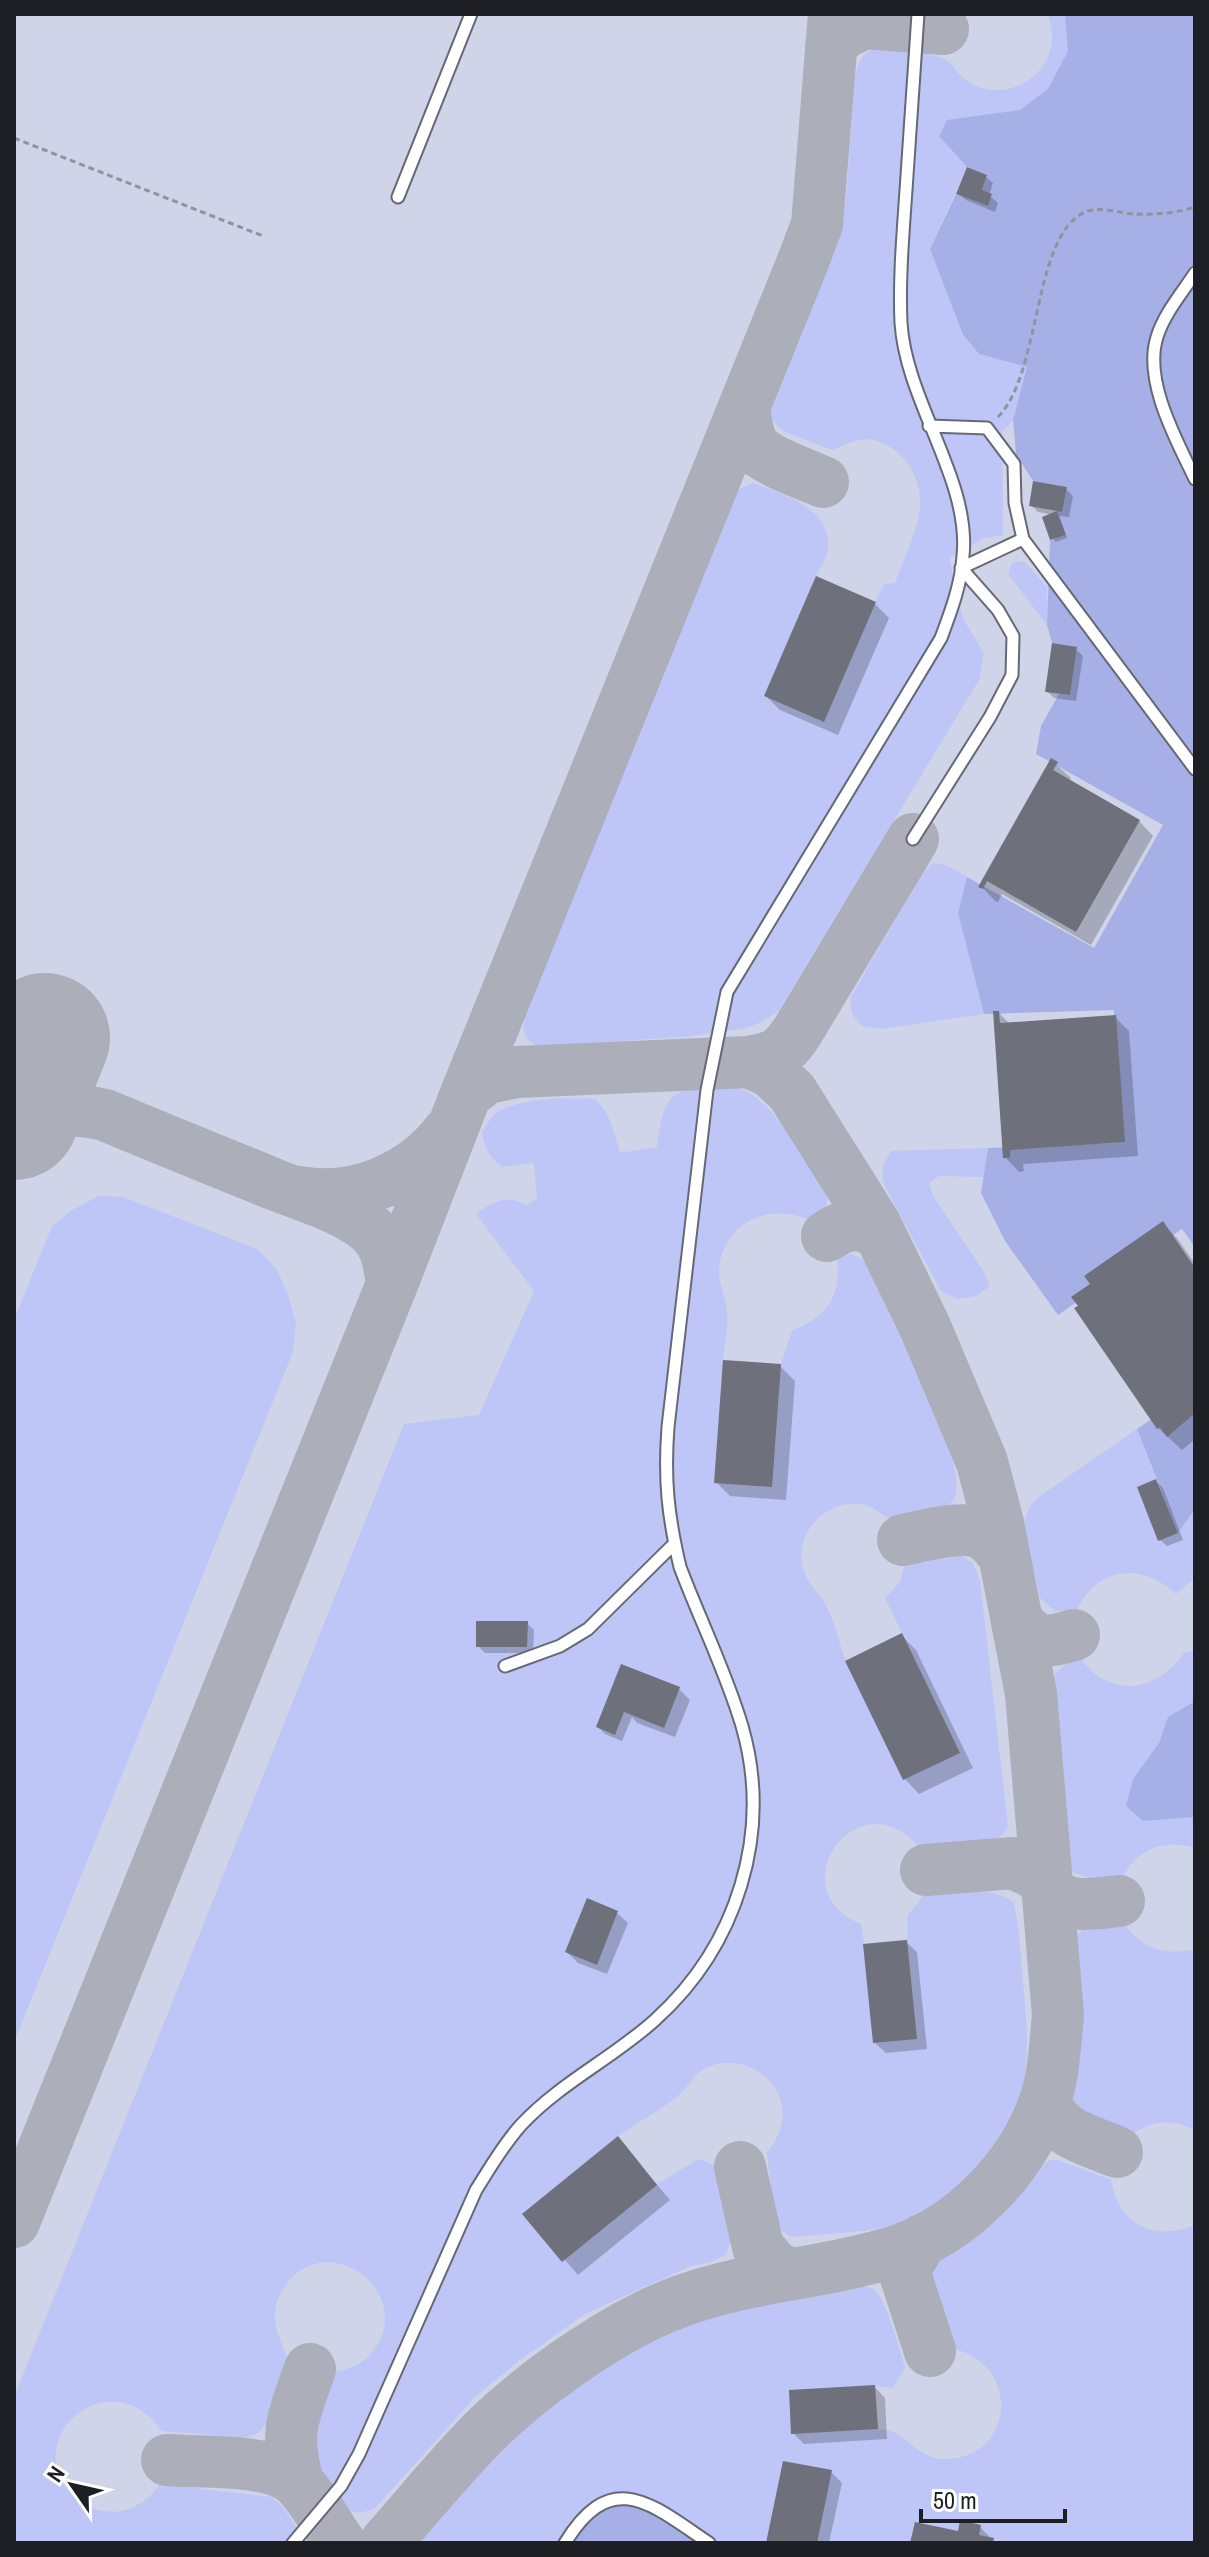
<svg xmlns="http://www.w3.org/2000/svg" width="1209" height="2557" viewBox="0 0 1209 2557" font-family="'Archivo Narrow',sans-serif">
<rect width="100%" height="100%" fill="#dee1ee"/>
<path fill="#cfd4e8" d="M 14,14 L 1195,14 L 1195,2543 L 14,2543 Z"/>
<path fill="#bdc6f6" d="M 1048,14 L 1065,14 L 1069,51 L 1049,89 L 1020,110 L 948,121 L 939,135 L 967,167 L 930,249 L 963,336 L 979,354 L 1027,367 L 1013,420 L 1002,432 L 1003,535 L 984,538 L 949,558 L 963,619 L 984,653 L 979,680 L 779,1010 L 764,1021 L 746,1028 L 691,1036 L 538,1047 C 523,1038 522,1031 525,1015 L 728,506 L 739,489 L 753,483 C 781,493 831,508 828,547 C 828,556 820,568 816,576 L 875,602 L 884,584 L 895,583 C 904,559 918,531 920,506 C 922,477 903,447 873,440 C 860,437 844,445 832,450 L 783,431 L 771,419 L 770,402 L 835,244 L 846,200 L 855,79 C 857,70 859,57 868,52 C 881,45 932,53 946,60 C 953,64 956,72 962,77 C 987,99 1024,92 1043,66 C 1054,50 1054,33 1048,14 Z
M 1024,561 L 1047,587 L 1047,625 L 1008,574 L 1012,563 Z
M 934,863 L 946,865 L 967,877 L 958,913 L 984,1014 L 881,1029 L 862,1026 L 852,1014 L 850,998 L 923,872 Z
M 725,1084 C 771,1090 804,1158 828,1193 L 826,1207 L 811,1221 C 774,1203 729,1218 720,1262 C 716,1279 725,1294 727,1310 C 729,1326 725,1344 723,1360 L 781,1364 L 792,1331 C 827,1316 842,1297 837,1258 L 851,1254 L 862,1259 L 875,1276 C 892,1315 969,1461 955,1496 C 954,1501 947,1507 943,1509 C 936,1511 895,1520 889,1518 C 880,1515 874,1506 862,1504 C 826,1499 794,1532 803,1568 C 807,1583 817,1591 825,1604 C 835,1620 838,1643 846,1660 L 902,1633 L 885,1598 L 900,1582 L 905,1565 L 962,1556 L 973,1563 L 980,1581 L 1008,1827 C 993,1854 947,1850 920,1849 C 862,1774 775,1888 861,1924 L 864,1944 L 907,1939 L 908,1915 L 923,1896 C 952,1894 990,1884 1014,1903 C 1019,1929 1021,1956 1023,1982 C 1031,2065 1032,2104 975,2170 C 952,2196 928,2214 895,2224 C 868,2233 821,2234 791,2237 L 779,2229 L 774,2213 L 767,2153 C 780,2136 788,2117 779,2096 C 767,2066 728,2053 701,2071 C 692,2077 688,2087 680,2094 C 661,2110 638,2122 618,2136 L 657,2184 L 699,2159 L 718,2167 L 731,2241 L 725,2255 L 711,2262 L 691,2266 L 585,2314 L 520,2360 L 475,2397 L 376,2507 C 362,2515 354,2513 339,2507 L 318,2468 L 314,2418 L 326,2373 C 348,2371 366,2364 378,2344 C 409,2289 330,2232 289,2281 C 281,2290 275,2302 275,2314 C 274,2331 284,2346 288,2362 L 270,2403 L 267,2423 L 258,2433 L 245,2438 L 162,2431 C 111,2358 19,2436 71,2494 C 79,2503 90,2509 103,2511 C 126,2515 147,2503 160,2484 L 272,2497 L 282,2506 L 307,2543 L 14,2543 L 14,2397 L 404,1424 L 479,1415 L 534,1291 L 476,1214 C 492,1202 508,1194 526,1205 L 537,1199 L 534,1163 L 502,1167 C 489,1156 484,1148 482,1131 C 486,1126 490,1119 494,1115 C 516,1097 568,1097 595,1099 C 611,1114 614,1132 620,1153 L 657,1147 C 665,1091 669,1090 725,1084 Z
M 988,1148 L 984,1177 L 939,1176 L 929,1183 L 933,1196 L 984,1272 L 990,1286 L 976,1296 L 958,1299 L 941,1291 L 887,1190 C 879,1175 882,1166 891,1151 Z
M 99,1196 L 123,1197 L 257,1249 L 276,1268 L 287,1292 L 296,1323 L 293,1352 L 14,2042 L 14,1320 L 52,1226 L 72,1210 Z
M 1137,1429 L 1156,1479 L 1137,1487 L 1158,1540 L 1178,1533 L 1195,1509 L 1195,1578 L 1176,1594 C 1141,1562 1098,1566 1077,1610 L 1055,1611 L 1040,1598 L 1024,1528 C 1025,1513 1029,1506 1040,1496 Z
M 1195,1651 L 1195,1701 L 1168,1717 L 1159,1743 L 1133,1779 L 1143,1821 L 1195,1817 L 1195,1848 C 1164,1838 1136,1849 1122,1879 C 1102,1878 1072,1882 1064,1860 L 1051,1681 C 1060,1666 1066,1663 1082,1660 C 1112,1700 1158,1691 1184,1653 Z
M 1126,1926 C 1143,1949 1164,1955 1192,1950 L 1195,1957 L 1195,2130 C 1169,2117 1146,2121 1125,2140 C 1106,2128 1077,2118 1070,2096 L 1078,2016 L 1072,1947 L 1074,1939 L 1082,1930 Z
M 1050,2160 L 1058,2160 L 1111,2180 C 1119,2225 1154,2242 1195,2225 L 1195,2543 L 416,2543 C 459,2495 502,2444 552,2403 C 619,2346 710,2312 795,2293 C 810,2290 861,2281 873,2289 C 887,2298 899,2350 905,2367 L 893,2388 L 875,2386 L 878,2429 C 885,2430 896,2431 901,2436 C 916,2448 928,2461 949,2459 C 1016,2454 1019,2365 955,2349 L 932,2282 L 931,2272 L 934,2265 C 962,2242 993,2224 1017,2198 C 1029,2186 1035,2169 1050,2160 Z"/>
<path fill="#a6b0e7" d="M 1065,14 L 1195,14 L 1195,1247 L 1182,1229 L 1058,1315 L 1005,1241 L 981,1193 L 988,1148 L 1119,1143 L 1114,1010 L 984,1014 L 958,913 L 967,877 L 1094,948 L 1163,825 L 1036,754 L 1041,726 L 1059,694 L 1070,695 L 1077,648 L 1052,643 L 1047,625 L 1050,540 L 1066,535 L 1057,511 L 1062,511 L 1067,487 L 1033,481 L 1016,454 L 1013,420 L 1027,367 L 979,354 L 963,335 L 930,249 L 956,194 L 987,206 L 992,195 L 982,190 L 987,175 L 967,167 L 939,136 L 947,120 L 1020,110 L 1048,89 L 1068,51 Z
M 1195,1389 L 1195,1509 L 1178,1533 L 1137,1429 Z
M 1195,1701 L 1195,1817 L 1143,1821 L 1126,1806 L 1133,1779 L 1159,1743 L 1168,1717 Z
M 627,2498 L 709,2543 L 565,2543 L 594,2507 Z"/>
<path fill="#0003" d="M 986,177 L 993,183 L 989,195 L 998,203 L 995,212 L 966,200 L 959,194 Z
M 1066,489 L 1073,496 L 1069,517 L 1059,516 L 1067,538 L 1055,542 L 1044,518 L 1053,515 L 1038,512 L 1031,505 Z
M 875,604 L 889,618 L 838,735 L 780,710 L 766,696 Z
M 1076,649 L 1083,656 L 1076,701 L 1054,698 L 1047,691 Z
M 1052,761 L 1071,778 L 1069,782 L 1139,821 L 1153,836 L 1091,945 L 1002,894 L 998,902 L 995,901 L 981,886 Z
M 999,1013 L 1010,1024 L 1115,1017 L 1129,1031 L 1138,1156 L 1023,1164 L 1024,1171 L 1019,1172 L 1005,1157 Z
M 1163,1224 L 1177,1238 L 1195,1264 L 1195,1439 L 1182,1450 L 1158,1428 Z
M 780,1366 L 795,1381 L 786,1500 L 730,1496 L 716,1482 Z
M 1156,1481 L 1163,1488 L 1183,1540 L 1167,1546 L 1160,1540 Z
M 527,1623 L 534,1630 L 533,1653 L 485,1653 L 478,1646 Z
M 902,1636 L 916,1650 L 973,1768 L 919,1794 L 905,1779 L 848,1661 Z
M 622,1666 L 679,1689 L 690,1700 L 675,1737 L 637,1723 L 632,1717 L 622,1741 L 605,1734 L 598,1727 Z
M 617,1913 L 628,1923 L 607,1974 L 578,1963 L 567,1952 Z
M 906,1942 L 917,1952 L 927,2049 L 886,2053 L 875,2043 Z
M 618,2139 L 670,2200 L 578,2275 L 525,2214 Z
M 875,2387 L 885,2398 L 887,2439 L 804,2444 L 793,2433 Z
M 831,2472 L 842,2483 L 829,2543 L 768,2543 Z
M 980,2527 L 996,2543 L 912,2543 L 959,2533 Z"/>
<g fill="none" stroke-linecap="round" stroke-linejoin="round">
<path stroke="#acaeba" stroke-width="52" d="M 831,46 L 843,33 L 865,23 L 943,29
M 744,408 C 746,421 747,435 754,446 C 765,461 805,474 823,482
M 466,1094 L 487,1078 L 517,1072 L 748,1062 C 774,1058 783,1054 797,1032 L 913,839
M 14,1131 C 47,1111 67,1106 105,1115 C 162,1139 219,1162 276,1185 C 306,1197 345,1208 370,1229 C 387,1244 389,1263 392,1284
M 300,1192 C 357,1202 415,1176 449,1131
M 827,1236 C 848,1223 855,1222 879,1232
M 903,1540 C 923,1536 962,1525 981,1533 C 991,1538 997,1547 1004,1555
M 1018,1622 C 1038,1645 1046,1643 1074,1635
M 926,1870 L 1013,1863 L 1035,1873 L 1047,1886
M 1047,1891 C 1070,1909 1091,1904 1119,1901
M 1045,2102 C 1058,2135 1087,2139 1117,2152
M 740,2167 L 758,2247 L 774,2266 L 789,2273
M 14,2222 L 392,1284 L 466,1094 L 804,259 L 817,224 L 834,14
M 922,2240 L 906,2267 L 906,2277 L 930,2351
M 167,2460 C 202,2463 270,2458 296,2481 C 312,2496 327,2525 340,2543
M 298,2483 C 284,2430 293,2418 310,2369
M 385,2543 C 420,2504 453,2462 490,2426 C 533,2385 595,2341 648,2315 C 728,2276 812,2277 893,2252 C 960,2232 1021,2169 1044,2104 C 1054,2077 1055,2044 1058,2015 L 1031,1694 L 998,1523 L 982,1462 L 925,1327 L 875,1224 L 792,1092 L 771,1072 L 748,1062"/>
<path stroke="#acaeba" stroke-width="130" d="M 14,1115 L 45,1038"/>
</g>
<path fill="#6e707c" d="M 967,167 L 987,175 L 982,190 L 992,194 L 988,206 L 956,194 Z
M 1033,481 L 1067,487 L 1062,512 L 1029,506 Z
M 1057,511 L 1066,535 L 1050,540 L 1042,517 Z
M 816,576 L 876,602 L 824,722 L 764,696 Z
M 1052,643 L 1077,647 L 1070,695 L 1045,692 Z
M 1051,758 L 1058,762 L 1053,770 L 1140,820 L 1076,932 L 987,881 L 983,889 L 978,887 Z
M 993,1011 L 999,1011 L 1000,1023 L 1116,1015 L 1125,1142 L 1010,1150 L 1010,1158 L 1003,1158 Z
M 1163,1221 L 1195,1268 L 1195,1413 L 1167,1437 L 1160,1427 L 1157,1429 L 1074,1308 L 1078,1306 L 1071,1297 L 1090,1284 L 1084,1276 Z
M 723,1360 L 781,1364 L 772,1487 L 714,1483 Z
M 1156,1479 L 1178,1533 L 1158,1541 L 1137,1487 Z
M 476,1621 L 528,1621 L 527,1647 L 476,1647 Z
M 902,1633 L 960,1753 L 903,1780 L 845,1661 Z
M 621,1664 L 680,1687 L 664,1728 L 624,1712 L 615,1735 L 596,1727 Z
M 587,1898 L 618,1911 L 597,1965 L 565,1952 Z
M 907,1940 L 917,2039 L 873,2043 L 863,1944 Z
M 618,2136 L 657,2185 L 562,2262 L 522,2214 Z
M 875,2385 L 878,2429 L 791,2434 L 789,2390 Z
M 783,2461 L 832,2470 L 817,2543 L 766,2543 Z
M 960,2520 L 981,2525 L 979,2535 L 994,2538 L 993,2543 L 910,2543 L 915,2522 L 958,2531 Z"/>
<g fill="none" stroke-linecap="round" stroke-linejoin="round">
<defs>
<path id="service" d="M 398,197 L 471,14
M 1195,273 C 1182,293 1164,314 1157,337 C 1143,381 1177,441 1195,479
M 929,426 L 987,428 L 1014,464 L 1015,503 L 1023,539
M 913,839 L 990,717 L 1012,675 L 1013,636 L 998,610 L 961,568 L 1023,539 L 1195,769
M 505,1666 L 560,1646 L 588,1629 L 674,1544
M 293,2543 L 341,2486 L 359,2454 L 476,2190 C 490,2168 503,2145 521,2125 C 560,2083 613,2058 655,2020 C 737,1946 773,1833 742,1726 C 726,1672 700,1620 680,1567 C 668,1516 664,1480 668,1427 L 707,1090 L 727,992 L 941,638 C 951,611 961,585 963,556 C 971,480 906,402 901,323 C 899,279 903,234 906,190 C 910,131 914,73 918,14
M 565,2543 C 612,2466 652,2505 709,2543"/>
</defs>
<use href="#service" stroke="#666874" stroke-width="15"/>
<path stroke="#90939c" stroke-width="3" stroke-dasharray="6 4" stroke-linecap="butt" d="M 14,138 L 263,236
M 998,417 C 1042,372 1032,236 1085,212 C 1098,206 1120,213 1134,214 C 1152,215 1178,213 1195,207"/>
<use href="#service" stroke="#fff" stroke-width="11"/>
</g>
<rect width="1209" height="2557" fill="none" stroke="#1e1f24" stroke-width="32"/>
<g transform="translate(72 2485) rotate(304)" stroke="#ffffff" stroke-width="6" paint-order="stroke">
<path d="M0-6L14 30L0 20L-14 30Z" fill="#1e1f24"/>
<text y="-12" font-size="22" font-weight="bold" text-anchor="middle" fill="#1e1f24">N</text>
</g>
<path d="M921 2509v12h144v-12" fill="none" stroke="#1e1f24" stroke-width="4"/>
<text x="933" y="2509" font-size="24" fill="#1e1f24" stroke="#ffffff" stroke-width="6" paint-order="stroke">50 m</text>
</svg>
